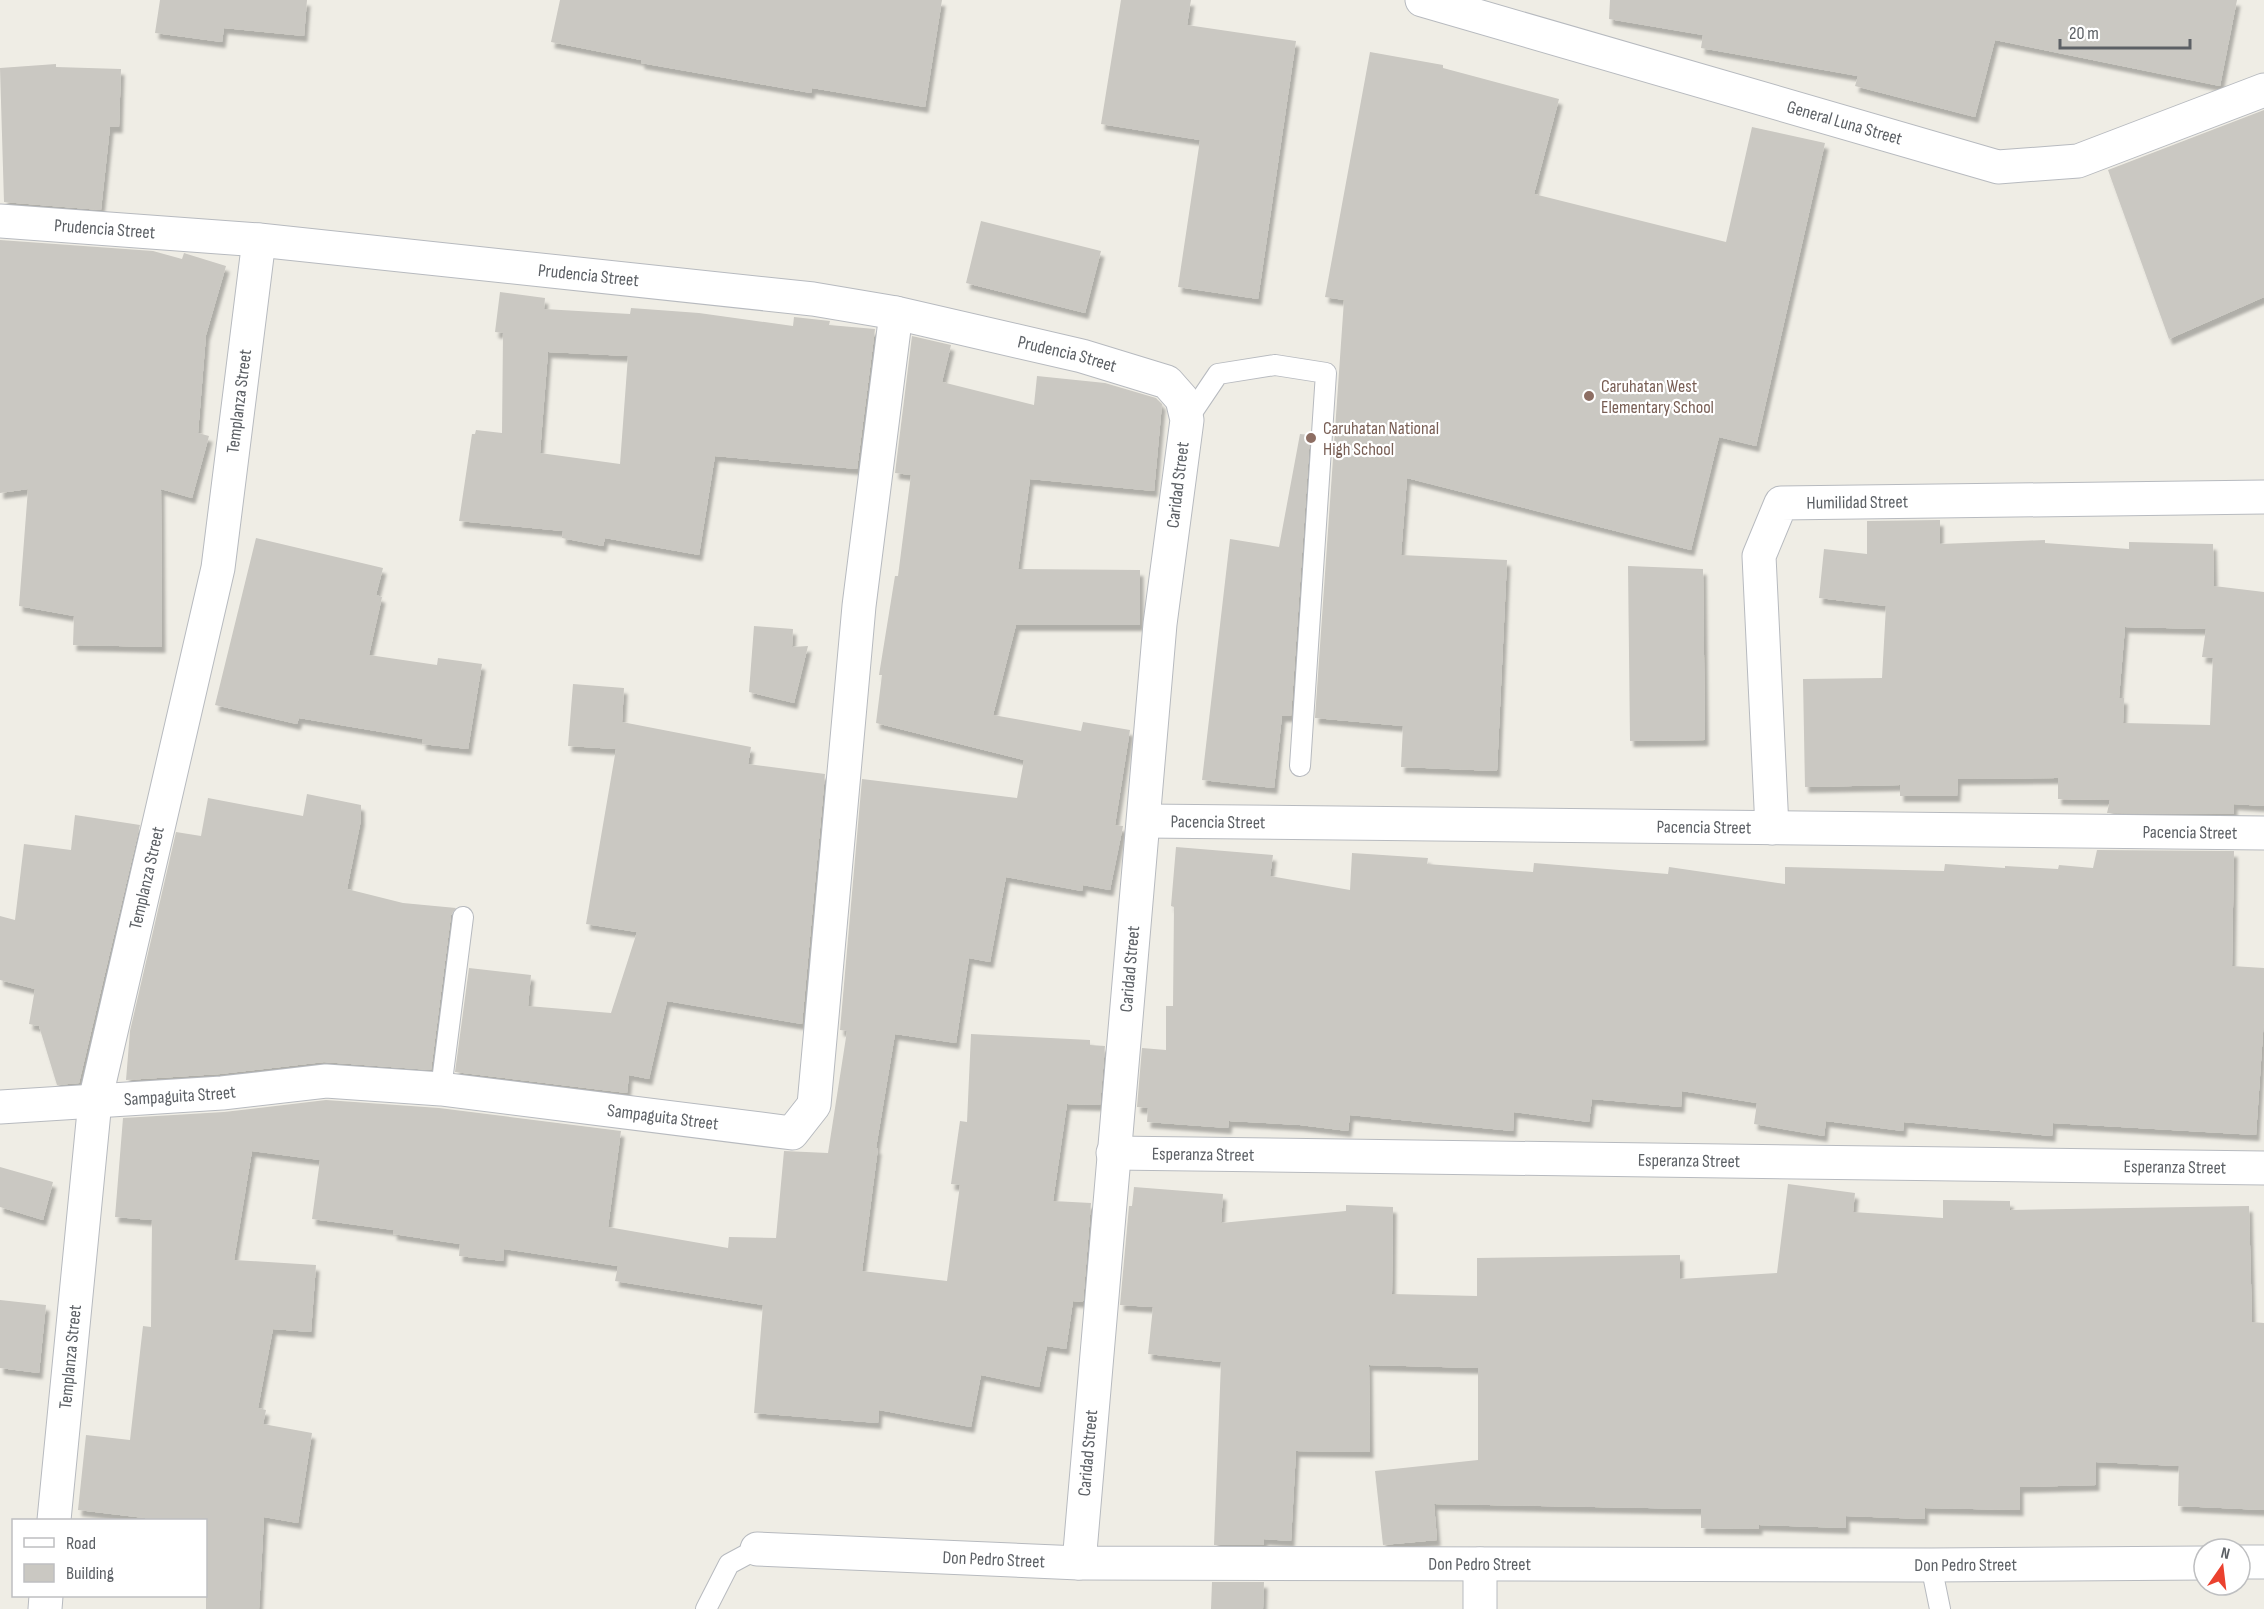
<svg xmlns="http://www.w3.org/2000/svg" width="2264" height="1609" viewBox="0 0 2264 1609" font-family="'Sofia Sans Condensed',sans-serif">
<defs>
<filter id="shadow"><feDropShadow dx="3.5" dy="6" stdDeviation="1.5" flood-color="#0004"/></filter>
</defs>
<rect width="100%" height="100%" fill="#efede5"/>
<path fill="#cac8c2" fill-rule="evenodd" filter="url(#shadow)" d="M 160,0 L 307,0 L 304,36 L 224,28 L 222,42 L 155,33 Z
M 560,0 L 942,0 L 925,107 L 812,88 L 811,93 L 641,63 L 641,60 L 551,42 Z
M 1121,0 L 1191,0 L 1187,25 L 1296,41 L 1258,299 L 1178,287 L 1200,140 L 1101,124 Z
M 1610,0 L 2237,0 L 2220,86 L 1995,40 L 1975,117 L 1855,86 L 1858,76 L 1701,48 L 1703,35 L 1609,19 Z
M 1370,52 L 1443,65 L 1443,68 L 1559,99 L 1534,194 L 1726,242 L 1752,127 L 1825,143 L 1756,446 L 1719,437 L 1691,550 L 1407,478 L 1401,555 L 1507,560 L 1497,771 L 1401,767 L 1403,726 L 1315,718 L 1344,300 L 1325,297 Z
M 56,64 L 56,67 L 121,69 L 119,127 L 110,127 L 101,210 L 4,202 L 0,68 Z
M 2264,110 L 2264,297 L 2169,339 L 2108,170 Z
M 981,221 L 1101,251 L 1085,313 L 966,283 Z
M 0,240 L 153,251 L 182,259 L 184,253 L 187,254 L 226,266 L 206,335 L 198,433 L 209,436 L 192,498 L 161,489 L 162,647 L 73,645 L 74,616 L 19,606 L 28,489 L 0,493 Z
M 500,292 L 545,298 L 544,309 L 630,314 L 631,308 L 699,313 L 793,326 L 794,317 L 830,321 L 829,325 L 875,329 L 857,469 L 715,456 L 699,555 L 605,538 L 603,546 L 562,538 L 563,531 L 459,521 L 472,434 L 475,434 L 476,430 L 502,433 L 503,333 L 495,332 ZM 548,352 L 628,356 L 620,464 L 540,453 Z
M 912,336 L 951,345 L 942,382 L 1034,405 L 1037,376 L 1105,383 L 1156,398 L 1162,404 L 1154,491 L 1030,479 L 1018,569 L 1140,570 L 1140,625 L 1016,625 L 993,715 L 1081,731 L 1083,722 L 1130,730 L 1115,825 L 1123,826 L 1110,890 L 1083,885 L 1082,891 L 1006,877 L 990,962 L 969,958 L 956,1043 L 895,1034 L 876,1148 L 878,1148 L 862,1271 L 947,1281 L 960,1185 L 951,1184 L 960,1121 L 967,1122 L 971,1034 L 1090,1040 L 1090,1045 L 1105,1046 L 1100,1105 L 1067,1104 L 1053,1201 L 1091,1203 L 1083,1302 L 1073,1301 L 1066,1349 L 1047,1346 L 1039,1387 L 981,1375 L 971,1427 L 879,1410 L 878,1423 L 754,1413 L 763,1305 L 615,1281 L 618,1266 L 504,1249 L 503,1261 L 459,1256 L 460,1244 L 393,1234 L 394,1230 L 312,1219 L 320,1160 L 252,1151 L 234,1260 L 316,1265 L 311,1332 L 273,1329 L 258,1408 L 266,1410 L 263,1424 L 312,1433 L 298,1523 L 264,1517 L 259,1609 L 206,1609 L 206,1521 L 145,1521 L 145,1518 L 78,1510 L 86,1435 L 130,1440 L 143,1326 L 151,1327 L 152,1220 L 115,1217 L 123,1118 L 224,1112 L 326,1100 L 439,1108 L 621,1131 L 608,1227 L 728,1248 L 729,1237 L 776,1238 L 784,1151 L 828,1153 L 847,1031 L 840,1030 L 862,779 L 1017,798 L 1024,760 L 876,723 L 882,675 L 879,675 L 895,576 L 898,576 L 911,475 L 895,473 Z
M 1300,434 L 1310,435 L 1291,716 L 1282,716 L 1274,788 L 1202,780 L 1230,539 L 1279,547 Z
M 1940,520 L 1940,544 L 2045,540 L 2045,543 L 2129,549 L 2129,542 L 2213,544 L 2214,586 L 2264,592 L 2264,806 L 2234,804 L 2234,814 L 2107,813 L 2110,800 L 2058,799 L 2058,778 L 1958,779 L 1957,796 L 1900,796 L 1900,785 L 1805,787 L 1803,679 L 1882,678 L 1886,606 L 1819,598 L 1824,549 L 1867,554 L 1867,521 ZM 2125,627 L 2206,629 L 2202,657 L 2213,658 L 2210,725 L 2123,723 L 2124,698 L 2119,698 Z
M 256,538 L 383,568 L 376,595 L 382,597 L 369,655 L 437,665 L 438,658 L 482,664 L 468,749 L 422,744 L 423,739 L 299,718 L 297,724 L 215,705 Z
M 1628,566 L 1703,569 L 1705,740 L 1630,741 Z
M 754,626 L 793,629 L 792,647 L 808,646 L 794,703 L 749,692 Z
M 573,684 L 624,688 L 622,722 L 751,747 L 748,764 L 825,774 L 802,1024 L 667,1001 L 649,1079 L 629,1075 L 627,1093 L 455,1072 L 469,968 L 531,975 L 528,1006 L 611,1013 L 637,932 L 586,924 L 616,749 L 568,746 Z
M 307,794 L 361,805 L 361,820 L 347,889 L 403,903 L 456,908 L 451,915 L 431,1070 L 324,1062 L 220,1074 L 126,1080 L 130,1031 L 176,832 L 201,836 L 208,798 L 303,816 Z
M 75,815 L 140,825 L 79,1083 L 57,1085 L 39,1026 L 29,1024 L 35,989 L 0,980 L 0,916 L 15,920 L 24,844 L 71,850 Z
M 1176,847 L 1273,855 L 1270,876 L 1350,890 L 1352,853 L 1428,858 L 1427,864 L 1533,872 L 1534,863 L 1668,874 L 1669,867 L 1785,884 L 1785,867 L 1944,871 L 1945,864 L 2005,868 L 2005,866 L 2058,869 L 2059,865 L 2093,868 L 2097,850 L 2234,851 L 2232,966 L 2264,968 L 2264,1018 L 2256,1135 L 2053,1123 L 2052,1136 L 1904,1122 L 1903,1131 L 1826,1121 L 1824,1136 L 1754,1124 L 1757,1103 L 1682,1091 L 1681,1107 L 1592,1099 L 1589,1122 L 1514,1112 L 1513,1131 L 1350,1115 L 1348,1131 L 1300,1125 L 1229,1121 L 1228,1128 L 1147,1122 L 1148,1108 L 1137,1107 L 1142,1048 L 1166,1050 L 1166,1006 L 1173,1006 L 1174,907 L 1171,906 Z
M 0,1167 L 53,1182 L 43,1220 L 0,1207 Z
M 1788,1184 L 1855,1193 L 1853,1212 L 1943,1218 L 1943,1200 L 2010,1201 L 2010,1210 L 2249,1206 L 2252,1322 L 2264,1323 L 2264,1510 L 2178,1506 L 2179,1466 L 2096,1462 L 2096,1485 L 2020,1487 L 2020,1510 L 1925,1508 L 1925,1519 L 1846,1516 L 1846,1528 L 1759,1525 L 1759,1529 L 1701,1528 L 1701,1509 L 1434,1504 L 1437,1540 L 1383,1545 L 1375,1471 L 1478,1460 L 1478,1368 L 1369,1365 L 1370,1452 L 1296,1451 L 1291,1541 L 1264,1539 L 1264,1545 L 1214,1545 L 1221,1362 L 1148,1354 L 1153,1307 L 1120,1305 L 1129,1206 L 1132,1206 L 1134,1187 L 1223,1194 L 1221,1223 L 1346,1211 L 1346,1205 L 1393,1207 L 1392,1294 L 1477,1296 L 1477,1258 L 1680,1255 L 1680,1279 L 1777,1273 Z
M 0,1300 L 46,1305 L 39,1373 L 0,1368 Z
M 1212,1582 L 1264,1582 L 1263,1609 L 1211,1609 Z"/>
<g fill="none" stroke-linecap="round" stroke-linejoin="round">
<defs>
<path id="lane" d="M 1187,420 L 1218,374 L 1275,365 L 1326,373 L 1300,766
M 441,1089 L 463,917
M 1931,1565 L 1940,1609
M 706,1609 L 729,1564 L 757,1549"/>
<g id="street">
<path id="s1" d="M 1422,0 L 1998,167 L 2078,161 L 2264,90"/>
<path id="s2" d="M 0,221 L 259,240 L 813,299 L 896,313 L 1082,356 L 1167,382 L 1182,399 L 1187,420 L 1160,624 L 1079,1563"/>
<path id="s3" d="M 1144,821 L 2264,833"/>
<path id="s4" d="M 1772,828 L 1759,556 L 1781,503 L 2264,497"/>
<path id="s5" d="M 0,1107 L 222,1093 L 326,1081 L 441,1089 L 792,1133 L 814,1105 L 859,606 L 896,313"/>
<path id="s6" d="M 1113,1153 L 2264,1168"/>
<path id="s7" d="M 54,1520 L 95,1101 L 218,568 L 259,240"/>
<path id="s8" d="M 757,1549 L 1079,1563 L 1931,1565 L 2204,1563"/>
<path d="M 2240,1562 L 2264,1562"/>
<path d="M 1480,1564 L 1480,1609"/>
<path d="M 45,1609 L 46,1596"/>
</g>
</defs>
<use href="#lane" stroke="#b7babf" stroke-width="22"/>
<use href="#street" stroke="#b7babf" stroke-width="35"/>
<use href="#lane" stroke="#fff" stroke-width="20"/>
<use href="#street" stroke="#fff" stroke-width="33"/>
</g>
<g fill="#8d6e63" stroke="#fff" stroke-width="2">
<circle cx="1589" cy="396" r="6"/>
<circle cx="1311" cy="438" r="6"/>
</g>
<g text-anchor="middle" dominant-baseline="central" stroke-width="4.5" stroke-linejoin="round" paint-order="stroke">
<g font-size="18" fill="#5c6065" stroke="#fff">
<text stroke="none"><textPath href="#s1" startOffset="440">General Luna Street</textPath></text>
<text stroke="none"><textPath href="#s2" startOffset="105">Prudencia Street</textPath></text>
<text stroke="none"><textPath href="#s2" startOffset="591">Prudencia Street</textPath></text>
<text stroke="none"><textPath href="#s2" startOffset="1077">Prudencia Street</textPath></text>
<text stroke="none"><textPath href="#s7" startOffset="1136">Templanza Street</textPath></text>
<text transform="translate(1178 485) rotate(-83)">Caridad Street</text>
<text stroke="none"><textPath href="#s4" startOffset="406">Humilidad Street</textPath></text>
<text stroke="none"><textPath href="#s3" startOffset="74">Pacencia Street</textPath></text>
<text stroke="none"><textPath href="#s3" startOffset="560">Pacencia Street</textPath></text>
<text stroke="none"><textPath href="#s3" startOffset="1046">Pacencia Street</textPath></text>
<text stroke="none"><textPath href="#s7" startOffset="650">Templanza Street</textPath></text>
<text transform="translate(1130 969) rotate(-85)">Caridad Street</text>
<text stroke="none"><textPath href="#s5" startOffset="180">Sampaguita Street</textPath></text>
<text stroke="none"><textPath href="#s5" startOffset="666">Sampaguita Street</textPath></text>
<text stroke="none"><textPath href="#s6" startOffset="90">Esperanza Street</textPath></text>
<text stroke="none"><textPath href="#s6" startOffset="576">Esperanza Street</textPath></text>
<text stroke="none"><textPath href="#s6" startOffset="1062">Esperanza Street</textPath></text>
<text stroke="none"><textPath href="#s7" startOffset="164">Templanza Street</textPath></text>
<text transform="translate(1088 1453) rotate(-85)">Caridad Street</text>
<text stroke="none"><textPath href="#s8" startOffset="237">Don Pedro Street</textPath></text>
<text stroke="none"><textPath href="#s8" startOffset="723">Don Pedro Street</textPath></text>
<text stroke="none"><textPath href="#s8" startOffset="1209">Don Pedro Street</textPath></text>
</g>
<g font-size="18" fill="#785e54" stroke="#fff" text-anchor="start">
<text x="1601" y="386">Caruhatan West<tspan x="1601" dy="21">Elementary School</tspan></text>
<text x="1323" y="428">Caruhatan National<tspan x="1323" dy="21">High School</tspan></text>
</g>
</g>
<rect x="12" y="1519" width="195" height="78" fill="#ffffff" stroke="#bebfc1" stroke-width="1.5"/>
<rect x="24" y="1538" width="30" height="9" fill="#ffffff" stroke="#bebfc1" stroke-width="1.5"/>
<text x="66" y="1549" font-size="18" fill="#5c6065">Road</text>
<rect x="24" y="1564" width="30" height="18" fill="#cac8c2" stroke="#bebfc1" stroke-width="1.5"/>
<text x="66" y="1579" font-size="18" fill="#5c6065">Building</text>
<g transform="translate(2222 1567) rotate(14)"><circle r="28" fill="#ffffff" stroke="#bebfc1" stroke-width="1.5"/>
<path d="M0-4.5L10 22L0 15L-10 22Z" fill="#eb412e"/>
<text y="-9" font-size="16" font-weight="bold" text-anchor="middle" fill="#5c6065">N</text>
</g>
<path d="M2060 39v9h130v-9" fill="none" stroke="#5c6065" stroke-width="3"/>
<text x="2069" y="39" font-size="18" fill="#5c6065" stroke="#ffffff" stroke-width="4.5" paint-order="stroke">20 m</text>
</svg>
